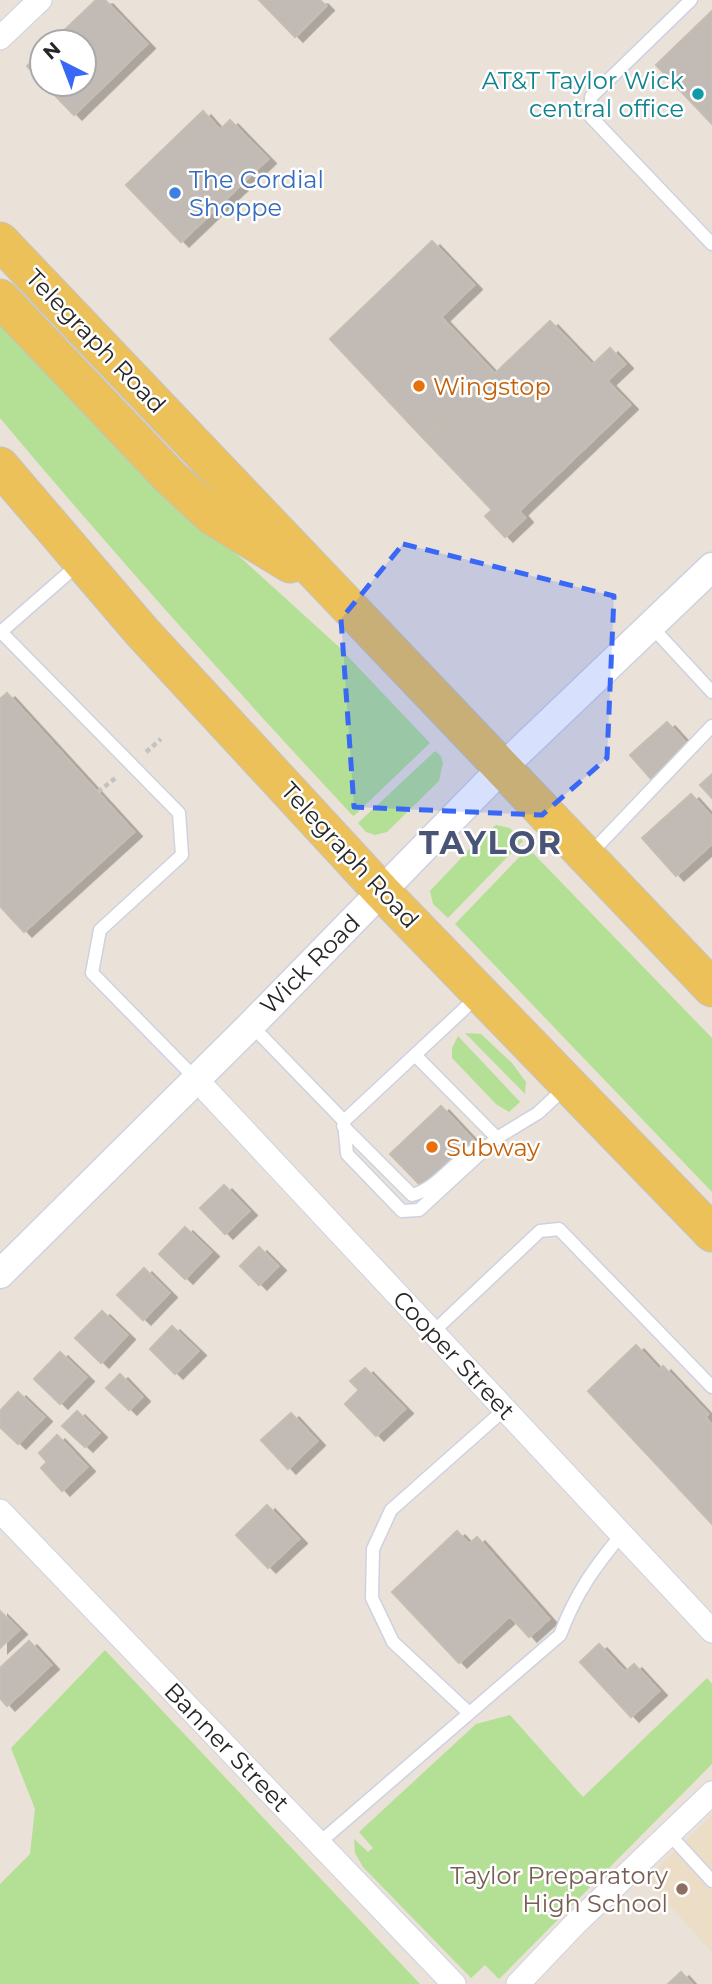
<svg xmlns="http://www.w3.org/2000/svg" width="712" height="1984" viewBox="0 0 712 1984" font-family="Montserrat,sans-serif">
<defs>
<filter id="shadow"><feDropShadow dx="8" dy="4.5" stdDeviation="0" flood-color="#0004"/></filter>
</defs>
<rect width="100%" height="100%" fill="#eae1d8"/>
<path fill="#ecddc7" d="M 712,1815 L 712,1952 L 661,1896 L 643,1882 Z"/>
<path fill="#b3e094" d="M 0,315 L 175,498 L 338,646 L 430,743 L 355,815 L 353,816 C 232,686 114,554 0,418 Z
M 435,751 L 441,756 L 443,763 L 439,781 L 387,832 L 375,835 L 366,832 L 358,823 Z
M 496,825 L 510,828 L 523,841 L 448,918 L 433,904 L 430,891 L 481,837 Z
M 528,848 L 712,1038 L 712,1192 L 455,924 Z
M 465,1033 L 481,1034 L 512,1063 L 526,1082 L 525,1094 Z
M 458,1036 L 520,1102 L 509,1112 L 496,1104 L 452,1058 L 452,1048 Z
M 105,1650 L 420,1984 L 0,1984 L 0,1884 L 30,1854 L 35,1809 L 11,1748 Z
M 707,1678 L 712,1684 L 712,1764 L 499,1979 L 485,1965 L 471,1978 L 363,1867 L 355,1853 L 354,1839 L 368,1852 L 373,1848 L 359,1832 L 476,1724 L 510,1715 L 583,1797 Z"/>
<path fill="#c2bbb5" stroke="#c4bdb2" stroke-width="2" filter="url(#shadow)" d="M 96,0 L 105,0 L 147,44 L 74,115 L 44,84 L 84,84 L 84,42 L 52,42 Z
M 259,0 L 320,0 L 326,6 L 295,37 Z
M 712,11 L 712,124 L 656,65 Z
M 42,52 L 42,82 L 27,66 Z
M 203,111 L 220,130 L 230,120 L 268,159 L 181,242 L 126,185 Z
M 432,241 L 474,285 L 441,317 L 495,374 L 425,440 L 330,339 Z
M 550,321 L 592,365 L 610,348 L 625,364 L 607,381 L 630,405 L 519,511 L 525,518 L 505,537 L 485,516 L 492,510 L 425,440 Z
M 7,693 L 134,832 L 24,932 L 0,906 L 0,699 Z
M 667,722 L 689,746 L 652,780 L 630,755 Z
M 712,774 L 712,798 L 700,785 Z
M 691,794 L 712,817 L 712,844 L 676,876 L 642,838 Z
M 441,1106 L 473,1140 L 423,1188 L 390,1154 Z
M 224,1185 L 249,1211 L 225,1234 L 200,1208 Z
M 185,1227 L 211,1252 L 185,1279 L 159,1254 Z
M 259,1247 L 278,1266 L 259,1285 L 240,1266 Z
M 144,1268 L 169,1293 L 143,1320 L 117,1295 Z
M 102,1311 L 127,1335 L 101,1363 L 75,1338 Z
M 172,1326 L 198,1351 L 175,1374 L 150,1349 Z
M 636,1345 L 659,1370 L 663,1366 L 708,1414 L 705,1417 L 712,1425 L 712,1524 L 588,1391 Z
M 60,1352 L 86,1377 L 60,1404 L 34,1379 Z
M 365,1368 L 405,1409 L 376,1436 L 345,1404 L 359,1390 L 350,1381 Z
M 120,1374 L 142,1397 L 129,1410 L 106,1388 Z
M 18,1392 L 44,1417 L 18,1444 L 0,1427 L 0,1411 Z
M 77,1411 L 99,1433 L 85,1447 L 62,1426 Z
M 291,1413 L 317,1441 L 288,1469 L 261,1440 Z
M 57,1435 L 87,1467 L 62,1491 L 41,1468 L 47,1462 L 39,1453 Z
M 267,1505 L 299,1539 L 268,1568 L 236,1535 Z
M 457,1531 L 469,1544 L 477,1537 L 549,1619 L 529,1637 L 510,1616 L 459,1663 L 392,1592 Z
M 0,1611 L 19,1630 L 0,1648 Z
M 29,1641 L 51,1665 L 7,1706 L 0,1698 L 0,1668 Z
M 599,1644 L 625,1672 L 634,1664 L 659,1691 L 631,1717 L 580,1662 Z
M 681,1972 L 692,1984 L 668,1984 Z"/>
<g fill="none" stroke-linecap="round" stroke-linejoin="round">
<defs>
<path id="service" d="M 691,0 L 591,97 L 591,117 L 712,244
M 651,626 L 712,692
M 0,631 L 179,813 L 182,855 L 100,930 L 92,973 L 196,1079
M 2,631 L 81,562
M 589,855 L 712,726
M 478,996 L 344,1121 L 347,1154 L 402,1211 L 419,1210 L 497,1138 L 538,1113 L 567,1086
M 251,1025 L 344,1121
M 415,1055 L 497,1138
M 343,1126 L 412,1195 C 441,1187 455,1157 483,1146
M 433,1332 L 540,1231 L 559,1229 L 712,1387
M 469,1713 L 393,1642 L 372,1598 L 373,1549 L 391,1510 L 505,1409
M 669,1834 L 712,1881
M 319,1843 L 560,1635 C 576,1593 593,1569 622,1534"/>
<path id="minor" d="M 0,38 L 40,0
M 196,1079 L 712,1631
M 0,1511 L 454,1984
M 518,1984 L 574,1925 L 712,1793"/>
<path id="tertiary" d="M 0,1274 L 251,1025 L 503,767 L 712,567"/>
<path id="primary" d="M 0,241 L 712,988
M 0,298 L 171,478 L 212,516 L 290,564
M 0,466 L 143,633 L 382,892 L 712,1233"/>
</defs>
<use href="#service" stroke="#ced2e0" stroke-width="15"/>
<use href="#minor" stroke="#ced2e0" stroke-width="25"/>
<use href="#tertiary" stroke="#ced2e0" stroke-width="31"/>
<use href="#primary" stroke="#c3c3c3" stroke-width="39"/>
<path stroke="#c3c3c3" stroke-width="4.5" stroke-dasharray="5 3.5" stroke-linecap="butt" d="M 146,752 L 161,739
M 98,792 L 118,776"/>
<use href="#service" stroke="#fff" stroke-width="12"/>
<use href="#minor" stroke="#fff" stroke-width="23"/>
<use href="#tertiary" stroke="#fff" stroke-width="28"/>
<use href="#primary" stroke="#edc159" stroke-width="37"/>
</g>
<path fill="#3968f6" fill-opacity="0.2" stroke="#3968f6" stroke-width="5" stroke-dasharray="14 9" stroke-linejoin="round" d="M 403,544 L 614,596 L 607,758 L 542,815 L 354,807 L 341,619 Z"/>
<circle fill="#0f9aa8" stroke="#fff" stroke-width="2.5" cx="698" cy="94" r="7"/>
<circle fill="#3f7fe0" stroke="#fff" stroke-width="2.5" cx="175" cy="193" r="7"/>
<g fill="#e8710a" stroke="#fff" stroke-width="2.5">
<circle cx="419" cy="386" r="7"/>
<circle cx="432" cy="1147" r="7"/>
</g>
<circle fill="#8d6e63" stroke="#fff" stroke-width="2.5" cx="682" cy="1889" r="7"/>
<g text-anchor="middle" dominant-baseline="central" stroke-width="5" stroke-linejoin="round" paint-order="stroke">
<g font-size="24" fill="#0d838f" stroke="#fff" text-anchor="end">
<text x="684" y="80">AT&amp;T Taylor Wick<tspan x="684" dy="28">central office</tspan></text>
</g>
<g font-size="24" fill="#366cbe" stroke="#fff" text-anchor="start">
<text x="189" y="179">The Cordial<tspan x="189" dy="28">Shoppe</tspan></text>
</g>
<g font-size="24" fill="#272727" stroke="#fff">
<text transform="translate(96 341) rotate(46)">Telegraph Road</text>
<text transform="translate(350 855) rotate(47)">Telegraph Road</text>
<text transform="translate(310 964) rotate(-45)">Wick Road</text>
<text transform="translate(454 1355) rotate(47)">Cooper Street</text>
<text transform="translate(227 1747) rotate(46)">Banner Street</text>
</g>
<g font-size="24" fill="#c56008" stroke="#fff" text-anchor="start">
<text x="433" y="386">Wingstop</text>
<text x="446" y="1147">Subway</text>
</g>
<g font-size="24" fill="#785e54" stroke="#fff" text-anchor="end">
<text x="668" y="1875">Taylor Preparatory<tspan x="668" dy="28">High School</tspan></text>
</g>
<g font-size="32" font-weight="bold" letter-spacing="2" fill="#495476" stroke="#fff">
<text x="491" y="842">TAYLOR</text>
</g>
</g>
<g transform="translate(63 63) rotate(318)"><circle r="33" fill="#ffffff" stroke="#a9a9a9" stroke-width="2"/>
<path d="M0-5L12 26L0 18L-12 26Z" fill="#3968f6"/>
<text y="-10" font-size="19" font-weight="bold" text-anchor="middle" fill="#272727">N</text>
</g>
</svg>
